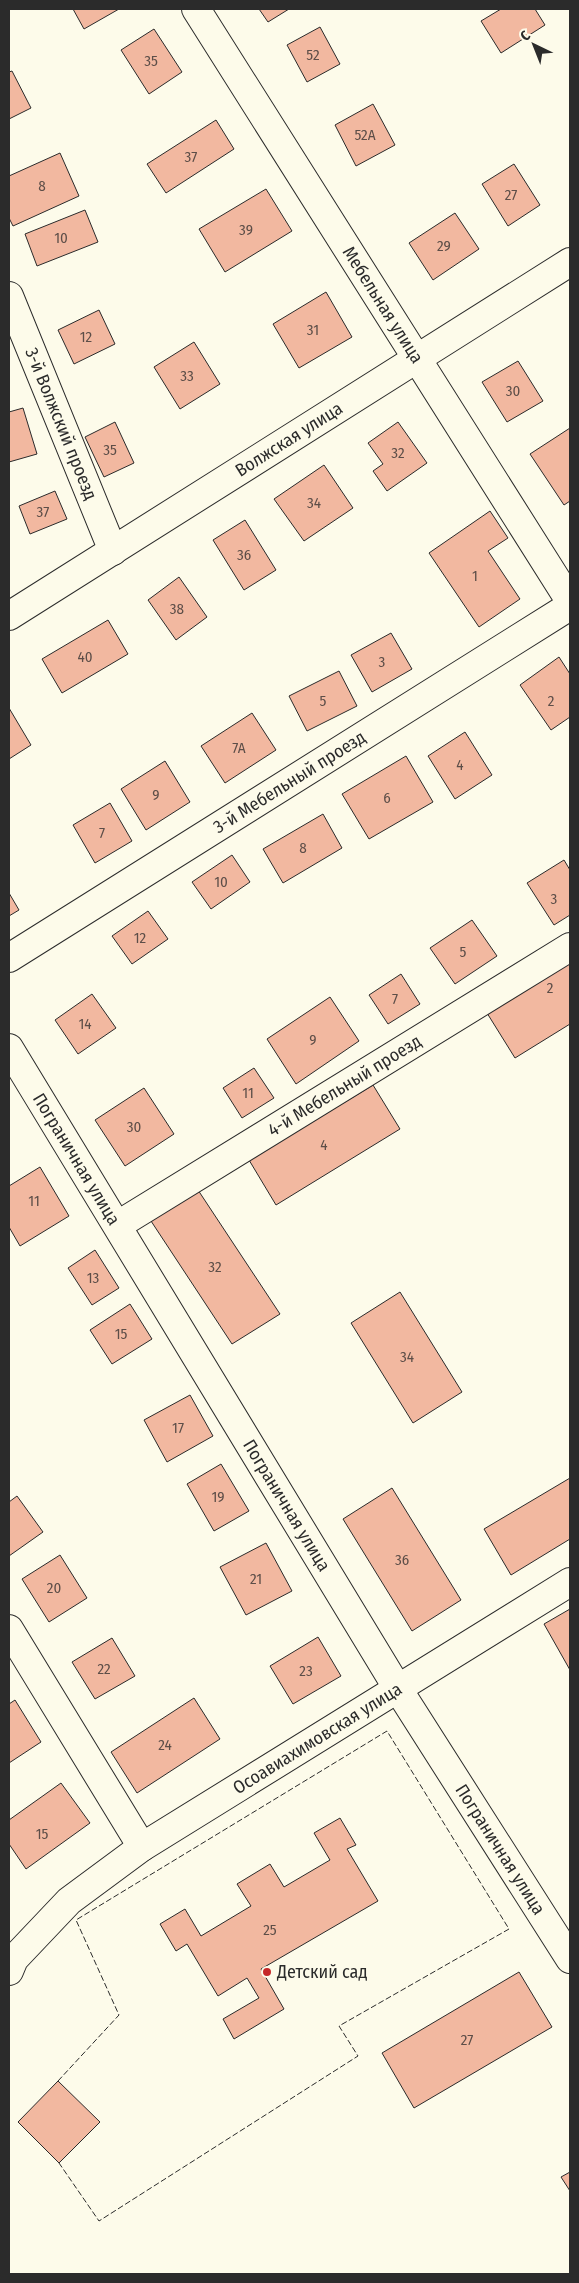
<svg xmlns="http://www.w3.org/2000/svg" width="579" height="2283" viewBox="0 0 579 2283" font-family="'Fira Sans Condensed',sans-serif">
<rect width="100%" height="100%" fill="#fdfbea"/>
<path fill="#f2b8a0" stroke="#2b2b2b" d="M 73,9 L 119,9 L 84,29 Z
M 259,9 L 289,9 L 268,22 Z
M 501,9 L 535,9 L 545,25 L 501,53 L 481,21 Z
M 320,27 L 340,64 L 307,82 L 287,45 Z
M 154,29 L 182,72 L 149,94 L 121,50 Z
M 12,71 L 31,108 L 9,119 L 9,72 Z
M 373,104 L 395,145 L 356,166 L 335,125 Z
M 216,120 L 234,149 L 166,193 L 147,164 Z
M 60,153 L 79,196 L 13,226 L 9,218 L 9,176 Z
M 514,164 L 540,205 L 508,226 L 482,184 Z
M 266,189 L 292,231 L 225,272 L 199,229 Z
M 85,210 L 98,242 L 37,266 L 25,234 Z
M 455,213 L 479,249 L 433,280 L 409,243 Z
M 326,292 L 352,337 L 299,368 L 273,324 Z
M 99,310 L 115,344 L 74,364 L 58,330 Z
M 194,342 L 220,384 L 180,409 L 154,367 Z
M 518,361 L 543,401 L 507,422 L 482,382 Z
M 23,408 L 37,454 L 9,462 L 9,412 Z
M 115,422 L 134,463 L 104,477 L 85,437 Z
M 398,422 L 427,463 L 387,491 L 373,471 L 383,464 L 368,443 Z
M 570,428 L 570,501 L 564,505 L 530,454 Z
M 324,465 L 353,508 L 304,541 L 274,499 Z
M 55,491 L 67,519 L 30,534 L 19,506 Z
M 490,511 L 508,538 L 488,551 L 520,599 L 479,627 L 429,553 Z
M 245,520 L 276,570 L 244,590 L 213,540 Z
M 179,577 L 207,617 L 176,640 L 148,600 Z
M 108,620 L 128,654 L 62,693 L 42,659 Z
M 391,633 L 412,669 L 372,692 L 351,655 Z
M 559,657 L 570,674 L 570,717 L 551,730 L 520,685 Z
M 339,671 L 357,706 L 307,731 L 289,696 Z
M 9,708 L 31,745 L 9,759 Z
M 252,713 L 276,750 L 225,783 L 201,746 Z
M 465,732 L 492,775 L 455,799 L 428,756 Z
M 406,756 L 433,802 L 369,839 L 342,794 Z
M 165,761 L 190,802 L 146,830 L 121,789 Z
M 110,803 L 132,841 L 95,863 L 73,825 Z
M 323,814 L 342,848 L 283,883 L 263,849 Z
M 232,855 L 250,882 L 211,909 L 192,882 Z
M 564,860 L 570,870 L 570,915 L 554,925 L 527,883 Z
M 9,893 L 19,910 L 9,916 Z
M 148,911 L 168,939 L 132,964 L 112,936 Z
M 472,920 L 497,956 L 455,984 L 430,948 Z
M 570,962 L 570,1024 L 515,1058 L 487,1013 Z
M 401,974 L 420,1004 L 388,1024 L 369,995 Z
M 92,994 L 116,1028 L 78,1054 L 55,1020 Z
M 330,997 L 359,1041 L 296,1084 L 267,1039 Z
M 254,1068 L 274,1098 L 242,1118 L 223,1088 Z
M 373,1085 L 400,1129 L 276,1205 L 249,1160 Z
M 144,1088 L 174,1134 L 125,1166 L 95,1120 Z
M 40,1167 L 69,1216 L 20,1246 L 9,1227 L 9,1186 Z
M 198,1190 L 280,1314 L 232,1344 L 151,1221 Z
M 95,1250 L 119,1288 L 92,1305 L 68,1268 Z
M 400,1292 L 462,1392 L 413,1423 L 351,1323 Z
M 130,1304 L 152,1339 L 112,1364 L 90,1330 Z
M 190,1395 L 213,1436 L 167,1462 L 144,1420 Z
M 221,1464 L 249,1511 L 214,1531 L 187,1484 Z
M 570,1478 L 570,1539 L 511,1575 L 484,1529 Z
M 392,1488 L 461,1600 L 412,1631 L 343,1519 Z
M 17,1496 L 43,1532 L 9,1556 L 9,1502 Z
M 266,1543 L 292,1591 L 246,1615 L 220,1567 Z
M 60,1555 L 87,1598 L 49,1622 L 22,1579 Z
M 570,1609 L 570,1670 L 544,1624 Z
M 318,1637 L 341,1676 L 293,1704 L 270,1666 Z
M 112,1638 L 135,1676 L 95,1699 L 72,1662 Z
M 194,1698 L 220,1739 L 137,1793 L 111,1752 Z
M 15,1700 L 41,1742 L 9,1763 L 9,1704 Z
M 61,1783 L 90,1823 L 26,1869 L 9,1844 L 9,1820 Z
M 340,1818 L 356,1845 L 347,1849 L 378,1901 L 261,1969 L 284,2009 L 234,2039 L 223,2019 L 259,1998 L 247,1978 L 218,1996 L 187,1944 L 176,1951 L 160,1924 L 185,1909 L 201,1936 L 251,1906 L 237,1884 L 270,1864 L 284,1887 L 330,1860 L 314,1833 Z
M 519,1972 L 552,2027 L 414,2108 L 382,2053 Z
M 58,2081 L 100,2122 L 59,2163 L 18,2122 Z
M 570,2172 L 570,2191 L 561,2177 Z"/>
<g fill="none" stroke-linecap="round" stroke-linejoin="round">
<defs>
<g id="street">
<path id="s1" d="M 196,9 L 570,601"/>
<path id="s2" d="M 9,296 L 113,551"/>
<path id="s3" d="M 9,616 L 570,262"/>
<path id="s4" d="M 9,958 L 570,606"/>
<path id="s5" d="M 9,1048 L 398,1689 L 570,1959"/>
<path id="s6" d="M 118,1225 L 570,947"/>
<path d="M 9,1629 L 142,1847"/>
<path id="s7" d="M 9,1971 L 14,1959 L 69,1901 L 142,1847 L 570,1582"/>
</g>
</defs>
<use href="#street" stroke="#2b2b2b" stroke-width="30"/>
<use href="#street" stroke="#fdfbea" stroke-width="28"/>
<path stroke="#2b2b2b" stroke-width="1" stroke-dasharray="6 2.5" stroke-linecap="butt" d="M 58,2081 L 119,2015 L 76,1920 L 387,1731 L 509,1929 L 339,2026 L 358,2056 L 99,2221 L 59,2163"/>
</g>
<circle fill="#c62828" stroke="#fdfbea" stroke-width="2" cx="267" cy="1972" r="5"/>
<g text-anchor="middle" dominant-baseline="central" stroke-width="4" stroke-linejoin="round" paint-order="stroke">
<g font-size="15" fill="#5d4e48">
<text x="313" y="55">52</text>
<text x="151" y="61">35</text>
<text x="365" y="135">52А</text>
<text x="191" y="157">37</text>
<text x="42" y="186">8</text>
<text x="511" y="195">27</text>
<text x="246" y="230">39</text>
<text x="61" y="238">10</text>
<text x="444" y="246">29</text>
<text x="313" y="330">31</text>
<text x="86" y="337">12</text>
<text x="187" y="376">33</text>
<text x="513" y="391">30</text>
<text x="110" y="450">35</text>
<text x="398" y="453">32</text>
<text x="314" y="503">34</text>
<text x="43" y="512">37</text>
<text x="244" y="555">36</text>
<text x="475" y="576">1</text>
<text x="177" y="609">38</text>
<text x="85" y="657">40</text>
<text x="382" y="662">3</text>
<text x="323" y="701">5</text>
<text x="551" y="701">2</text>
<text x="239" y="748">7А</text>
<text x="460" y="765">4</text>
<text x="156" y="795">9</text>
<text x="387" y="798">6</text>
<text x="102" y="833">7</text>
<text x="303" y="848">8</text>
<text x="221" y="882">10</text>
<text x="554" y="899">3</text>
<text x="140" y="938">12</text>
<text x="463" y="952">5</text>
<text x="550" y="988">2</text>
<text x="395" y="999">7</text>
<text x="85" y="1024">14</text>
<text x="313" y="1040">9</text>
<text x="248" y="1093">11</text>
<text x="134" y="1127">30</text>
<text x="324" y="1145">4</text>
<text x="34" y="1201">11</text>
<text x="215" y="1267">32</text>
<text x="93" y="1278">13</text>
<text x="121" y="1334">15</text>
<text x="407" y="1357">34</text>
<text x="178" y="1428">17</text>
<text x="218" y="1497">19</text>
<text x="402" y="1560">36</text>
<text x="256" y="1579">21</text>
<text x="54" y="1588">20</text>
<text x="104" y="1669">22</text>
<text x="306" y="1671">23</text>
<text x="165" y="1745">24</text>
<text x="42" y="1834">15</text>
<text x="270" y="1930">25</text>
<text x="467" y="2040">27</text>
</g>
<g font-size="18" fill="#2b2b2b" stroke="#fdfbea">
<text stroke="none"><textPath href="#s1" startOffset="350">Мебельная улица</textPath></text>
<text stroke="none"><textPath href="#s2" startOffset="138">3-й Волжский проезд</textPath></text>
<text stroke="none"><textPath href="#s3" startOffset="331">Волжская улица</textPath></text>
<text stroke="none"><textPath href="#s4" startOffset="331">3-й Мебельный проезд</textPath></text>
<text stroke="none"><textPath href="#s6" startOffset="266">4-й Мебельный проезд</textPath></text>
<text stroke="none"><textPath href="#s5" startOffset="130">Пограничная улица</textPath></text>
<text stroke="none"><textPath href="#s5" startOffset="535">Пограничная улица</textPath></text>
<text stroke="none"><textPath href="#s7" startOffset="390">Осоавиахимовская улица</textPath></text>
<text stroke="none"><textPath href="#s5" startOffset="940">Пограничная улица</textPath></text>
</g>
<g font-size="18" fill="#2b2b2b" stroke="#fdfbea" text-anchor="start">
<text x="277" y="1972">Детский сад</text>
</g>
</g>
<rect width="579" height="2283" fill="none" stroke="#2b2b2b" stroke-width="20"/>
<g transform="translate(534 45) rotate(317)" stroke="#fdfbea" stroke-width="4" paint-order="stroke">
<path d="M0-4L9 19L0 12L-9 19Z" fill="#2b2b2b"/>
<text y="-8" font-size="14" font-weight="bold" text-anchor="middle" fill="#2b2b2b">С</text>
</g>
</svg>
